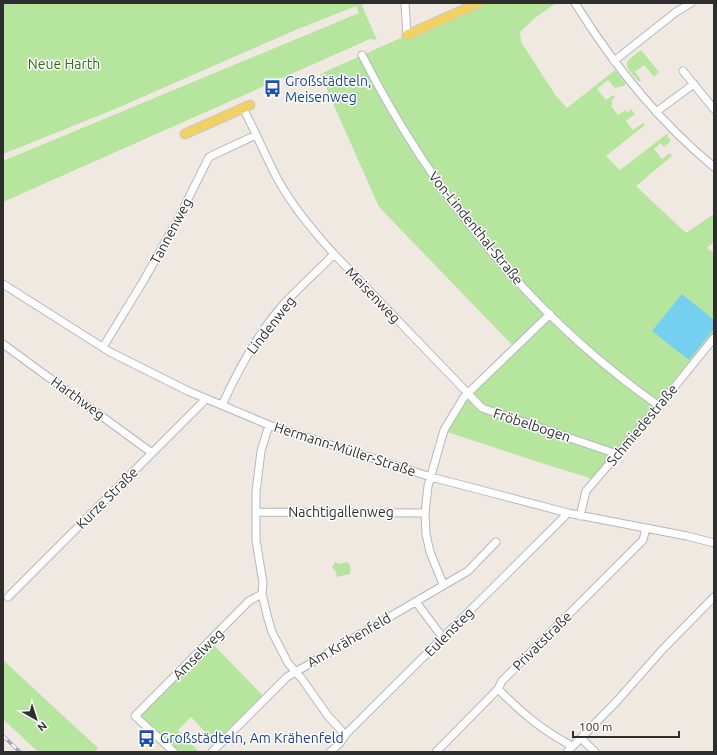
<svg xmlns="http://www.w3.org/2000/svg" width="717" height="755" viewBox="0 0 717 755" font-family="Ubuntu,sans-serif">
<rect width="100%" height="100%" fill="#efe9e1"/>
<path fill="#f0e6d1" d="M 152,731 L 174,752 L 132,752 Z"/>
<path fill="#b6e59e" d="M 3,3 L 364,3 L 362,6 L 377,40 L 370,39 L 3,202 L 3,161 L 359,13 L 356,6 L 298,29 L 115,109 L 3,154 Z
M 479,3 L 556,3 L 535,18 L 520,32 L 521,42 L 556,96 L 567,108 L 615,70 L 626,84 L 623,86 L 615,88 L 608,80 L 597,89 L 606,100 L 613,95 L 615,97 L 611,101 L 613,104 L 611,106 L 618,115 L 625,110 L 627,113 L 631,109 L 635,114 L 626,121 L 633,130 L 643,123 L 645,125 L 606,156 L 620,170 L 668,133 L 669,134 L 667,136 L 671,141 L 664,147 L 661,143 L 654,149 L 662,159 L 670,153 L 672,156 L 636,186 L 686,233 L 714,214 L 714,242 L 707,248 L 714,253 L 714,338 L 596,480 L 535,461 L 444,431 L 464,397 L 515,348 L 379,207 L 320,74 Z
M 641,50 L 659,72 L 654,77 L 644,65 L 635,72 L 641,80 L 639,82 C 624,64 621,65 641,50 Z
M 335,562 L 339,564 L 347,562 C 351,565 351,569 350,574 L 337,577 L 335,570 L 332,568 Z
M 210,641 L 265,698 L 219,746 L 191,717 L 178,730 L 199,752 L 174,752 L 135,716 Z
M 3,660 L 98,748 L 95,752 L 38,752 L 3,719 Z"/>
<path fill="#75cff0" d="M 682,294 L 714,320 L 714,329 L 689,360 L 652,331 Z"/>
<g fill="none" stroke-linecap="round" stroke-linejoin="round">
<defs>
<path id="minor" d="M 405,3 L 407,35
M 575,3 C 613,64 658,121 714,167
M 362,55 C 432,193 531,316 659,406
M 614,61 L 676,12 L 691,3
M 683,71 L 714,109
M 243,108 C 255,131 265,155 277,178 C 292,206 313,231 334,254 L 482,408 L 617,454
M 656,112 L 694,84
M 3,284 L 110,352 L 188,391 L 269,425 L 431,477 L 500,495 L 568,513 L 687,536 L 714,543
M 3,344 L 152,453
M 103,347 L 144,280 L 178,219 L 209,157 L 256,135
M 222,405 C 238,370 256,336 282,306 C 298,288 317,272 334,254
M 269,425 L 261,451 L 256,492 L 256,540 L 263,583 L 262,594 L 267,615 L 272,632 L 288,663 L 302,679 L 328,716 L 341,730 L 344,737
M 256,512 L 425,513
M 580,516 L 586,491 L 659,406 L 714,338
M 443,584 L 430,552 L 426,534 L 425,513 L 428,486 L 444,430 L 464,397 L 550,314
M 8,597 L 206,399
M 416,602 L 443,638
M 498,689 C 522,713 542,730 572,746
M 581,738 L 595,752
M 174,752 L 135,716 L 249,601 L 262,594
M 212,752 L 287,677 L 468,571 L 496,542
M 330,752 L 340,743 L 347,733 L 568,513
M 436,752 L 498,689 L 502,681 L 643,540 L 646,528
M 567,752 L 617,701 L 662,650 L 714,597"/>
<path id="major" d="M 407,35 L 479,3
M 185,134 L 250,105"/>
</defs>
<use href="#minor" stroke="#b4b7c1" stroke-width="9"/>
<use href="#major" stroke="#c9c9c9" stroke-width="11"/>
<use href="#minor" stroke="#fff" stroke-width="7"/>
<use href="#major" stroke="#f2d163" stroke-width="9"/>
<defs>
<path id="rail" d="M 3,736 L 20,752"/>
</defs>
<use href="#rail" stroke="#a3a6b8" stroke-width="3.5"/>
<use href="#rail" stroke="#fff" stroke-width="2" stroke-dasharray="6" stroke-linecap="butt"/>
</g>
<defs>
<symbol id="bus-bare" viewBox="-9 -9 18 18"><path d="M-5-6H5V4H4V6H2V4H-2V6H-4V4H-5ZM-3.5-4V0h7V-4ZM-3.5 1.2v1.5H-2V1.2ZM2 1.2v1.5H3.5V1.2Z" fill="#1a4fb4" stroke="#fff" stroke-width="2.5" paint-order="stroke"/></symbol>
</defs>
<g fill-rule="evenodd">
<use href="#bus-bare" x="260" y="76" width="25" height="25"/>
<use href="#bus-bare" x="134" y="726" width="25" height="25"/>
</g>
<g text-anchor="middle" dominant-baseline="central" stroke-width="3" stroke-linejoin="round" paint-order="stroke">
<g font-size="14" fill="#2c6e1b" stroke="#fff">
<text x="64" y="64">Neue Harth</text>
</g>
<g font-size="14" fill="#164399" stroke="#fff" text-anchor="start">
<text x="285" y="81">Großstädteln,<tspan x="285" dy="16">Meisenweg</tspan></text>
<text x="160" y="738">Großstädteln, Am Krähenfeld</text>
</g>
<g font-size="14" fill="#2e2e2e" stroke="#fff">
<text transform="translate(476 228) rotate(51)">Von-Lindenthal-Straße</text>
<text transform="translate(171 231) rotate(-62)">Tannenweg</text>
<text transform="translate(373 295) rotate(46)">Meisenweg</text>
<text transform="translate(271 325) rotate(-52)">Lindenweg</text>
<text transform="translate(78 398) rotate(36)">Harthweg</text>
<text transform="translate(532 425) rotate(18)">Fröbelbogen</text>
<text transform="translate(642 425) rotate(-50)">Schmiedestraße</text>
<text transform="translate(345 449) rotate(18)">Hermann-Müller-Straße</text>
<text transform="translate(107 498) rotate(-45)">Kurze Straße</text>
<text x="341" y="512">Nachtigallenweg</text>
<text transform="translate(449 632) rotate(-45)">Eulensteg</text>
<text transform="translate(349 640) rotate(-30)">Am Krähenfeld</text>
<text transform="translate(542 641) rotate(-45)">Privatstraße</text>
<text transform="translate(198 654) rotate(-45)">Amselweg</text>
</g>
</g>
<rect width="717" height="755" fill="none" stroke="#2e2e2e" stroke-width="8"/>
<g transform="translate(36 719) rotate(141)" stroke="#ffffff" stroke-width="3" paint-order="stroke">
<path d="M0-3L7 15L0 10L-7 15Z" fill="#2e2e2e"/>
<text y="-6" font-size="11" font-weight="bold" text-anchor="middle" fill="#2e2e2e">N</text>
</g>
<path d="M573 731v6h106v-6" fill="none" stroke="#2e2e2e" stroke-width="2"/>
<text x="579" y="731" font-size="12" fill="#2e2e2e" stroke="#ffffff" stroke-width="3" paint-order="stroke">100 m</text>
</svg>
